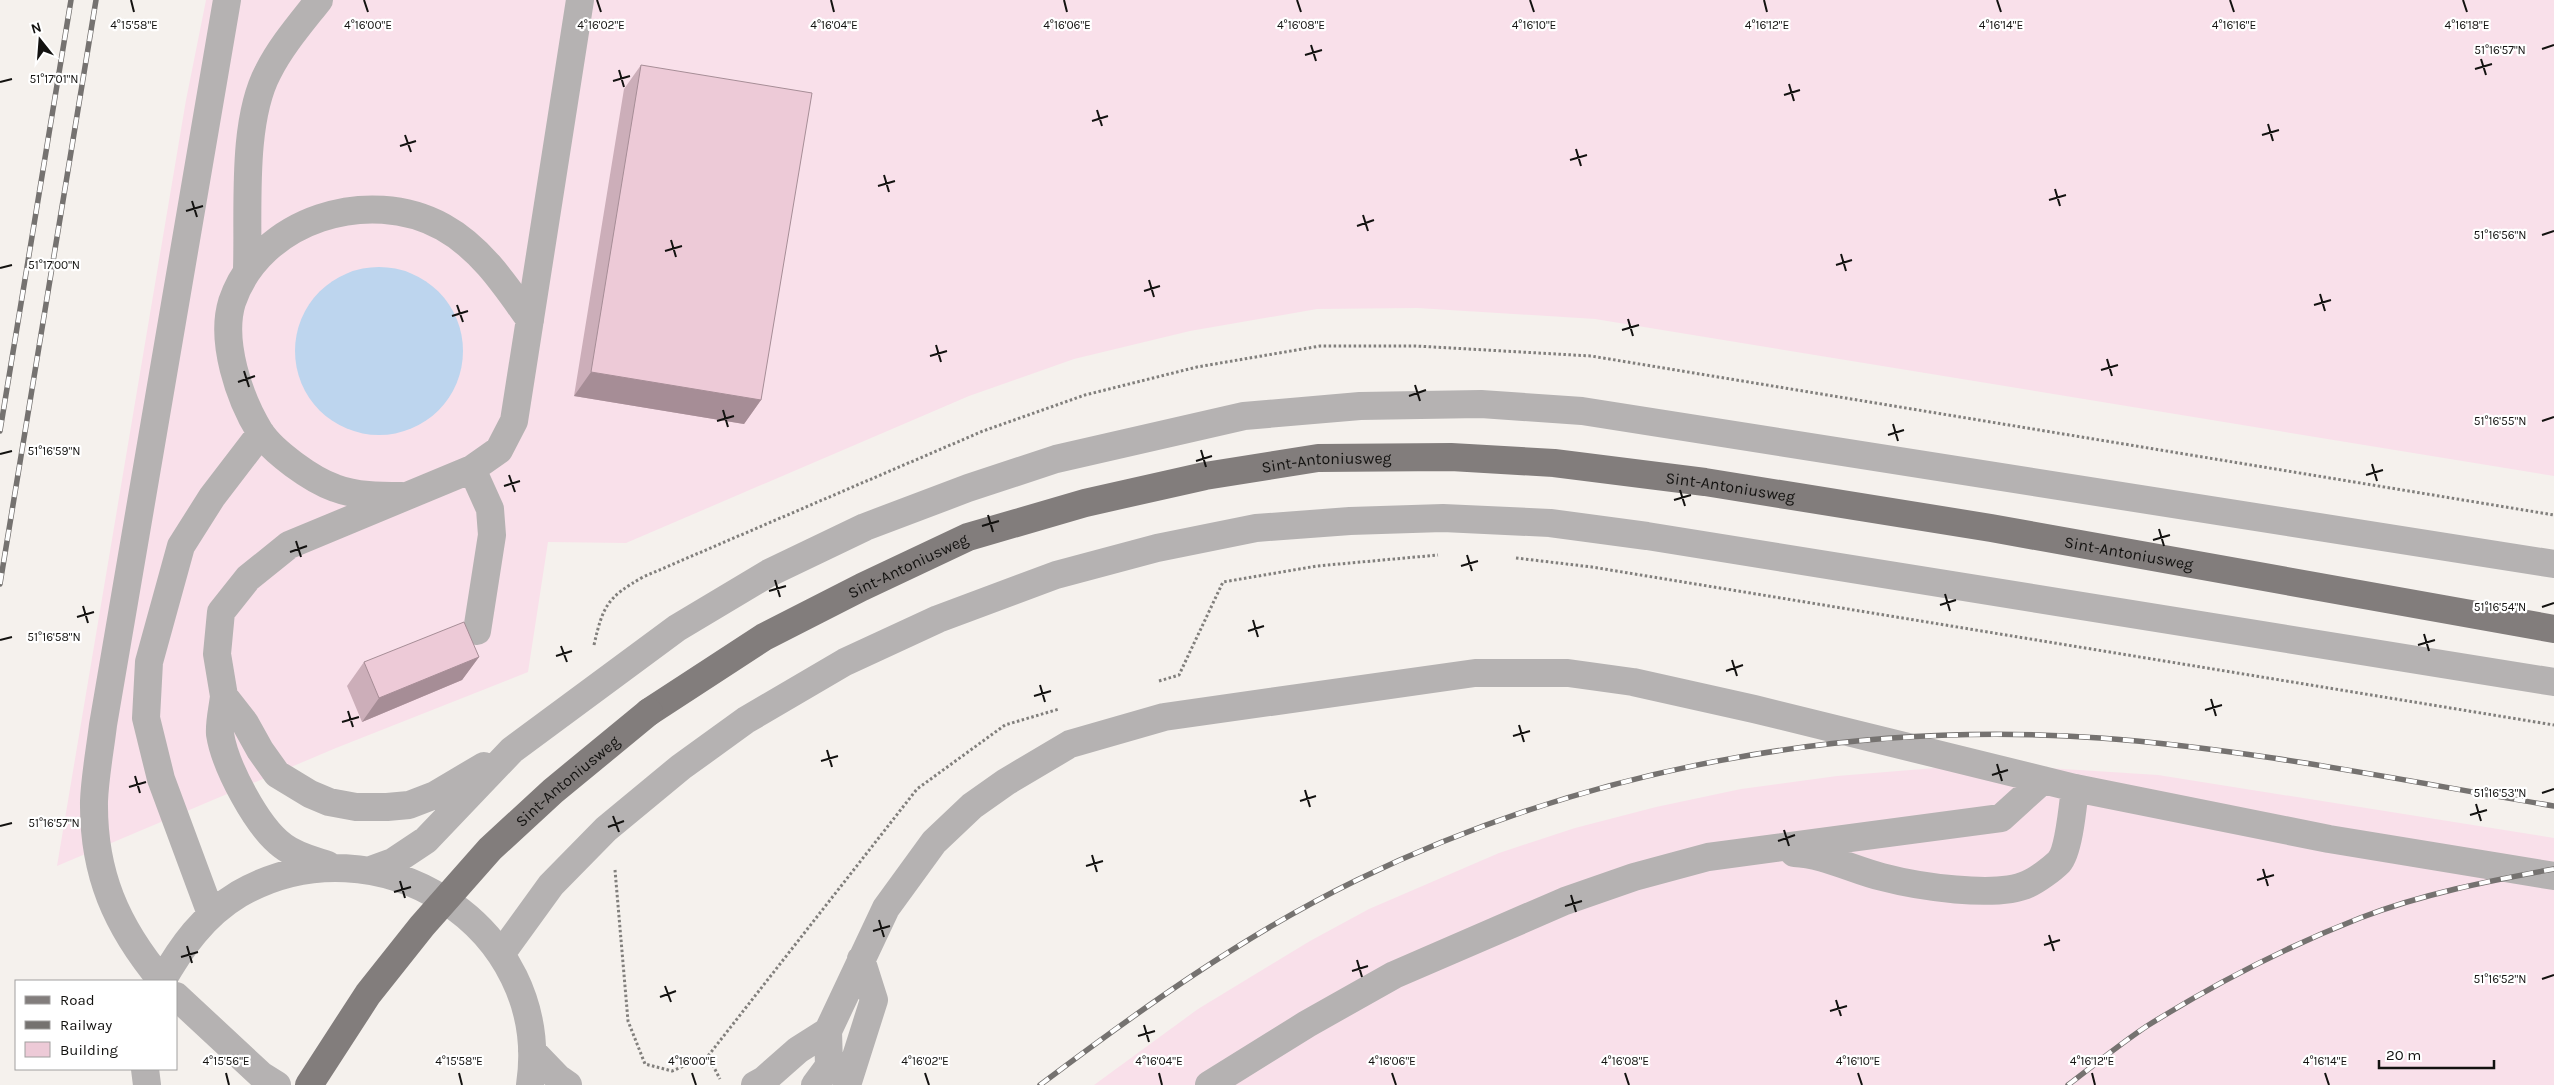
<svg xmlns="http://www.w3.org/2000/svg" width="2554" height="1085" viewBox="0 0 2554 1085" font-family="Karla,sans-serif">
<rect width="100%" height="100%" fill="#f5f1ed"/>
<path fill="#f9e0ea" d="M 206,0 L 2554,0 L 2554,476 L 1595,319 L 1417,308 L 1317,309 L 1190,331 L 1074,359 L 969,396 L 626,543 L 548,542 L 528,672 L 336,748 L 57,866 L 186,100 Z
M 2032,767 L 2158,775 L 2554,838 L 2554,1085 L 1094,1085 L 1198,1009 L 1310,941 L 1369,909 L 1499,853 L 1575,828 L 1656,807 L 1741,789 L 1837,776 L 1935,768 Z"/>
<path fill="#bdd5ee" d="M295 351a84 84 0 1 1 168 0a84 84 0 1 1-168 0Z"/>
<g fill="none" stroke-linecap="round" stroke-linejoin="round">
<path stroke="#817f7c" stroke-width="3" stroke-dasharray="2.5 2.5" stroke-linecap="butt" d="M 1516,558 L 1592,567 L 2554,725
M 594,645 C 603,605 608,597 643,577 L 983,431 L 1085,395 L 1197,367 L 1320,346 L 1416,346 L 1591,356 L 2554,515
M 1159,681 L 1179,675 L 1223,582 L 1317,566 L 1438,555
M 615,870 L 628,1021 L 645,1064 L 672,1071 L 708,1056 L 917,789 L 1005,725 L 1059,709
M 708,1056 L 720,1079"/>
<path stroke="#b5b2b2" stroke-width="28" d="M 247,269 C 249,212 241,123 268,72 C 281,46 301,23 319,0
M 472,469 L 490,509 L 492,535 L 477,631
M 402,496 C 380,496 356,496 335,488 C 312,480 273,452 260,432 C 239,398 220,341 232,302 C 260,219 369,186 443,227 C 481,248 506,286 530,320
M 224,696 C 223,707 219,722 220,734 C 225,766 257,827 283,846 C 296,856 313,860 328,865
M 484,766 L 435,795 L 409,805 L 387,807 L 356,807 L 329,802 L 310,794 L 277,774 L 260,750 L 245,723 L 224,696 L 217,654 L 221,612 L 248,578 L 289,545 L 472,469 L 499,450 L 514,421 L 580,0
M 1794,853 C 1824,854 1853,870 1882,877 C 1916,886 1996,899 2028,884 C 2037,880 2052,869 2059,862 C 2069,851 2073,804 2075,788
M 371,870 L 393,862 L 426,840 L 512,750 L 677,628 L 769,573 L 865,527 L 968,488 L 1056,459 L 1244,416 L 1360,406 L 1481,404 L 1582,411 L 2554,564
M 211,914 L 161,779 L 146,718 L 149,662 L 181,546 L 212,497 L 261,433
M 501,954 L 551,885 L 606,829 L 681,767 L 746,720 L 845,662 L 938,619 L 1056,575 L 1157,548 L 1256,528 L 1350,521 L 1443,518 L 1550,523 L 1647,536 L 2554,682
M 162,981 C 116,926 93,873 94,801 C 95,776 100,750 103,725 L 227,0
M 162,981 C 181,947 204,915 239,894 C 376,815 554,926 530,1085
M 176,996 L 261,1075 L 277,1085
M 532,1051 L 558,1078 L 568,1085
M 145,1069 L 147,1085
M 755,1085 L 764,1080 L 798,1050 L 828,1031
M 815,1085 L 829,1066 L 828,1031 L 886,908 L 934,842 L 972,806 L 1006,782 L 1070,744 L 1164,717 L 1475,673 L 1568,673 L 1633,682 L 1754,709 L 2075,788 L 2329,839 L 2554,876
M 847,1085 L 874,1000 L 861,959
M 1209,1085 L 1307,1024 L 1394,975 L 1565,901 L 1634,877 L 1708,857 L 2001,818 L 2043,780"/>
<path stroke="#827d7c" stroke-width="28" id="s1" d="M 649,712 L 764,637 L 862,587 L 968,537 L 1085,503 L 1205,476 L 1318,458 L 1451,457 L 1554,463 L 1705,482 L 1991,528 L 2554,629"/>
<defs>
<path id="rail" d="M 0,431 L 71,0
M 0,584 L 96,0
M 1040,1085 C 1141,1009 1244,935 1357,880 C 1585,769 1848,720 2100,738 C 2252,749 2404,781 2554,806
M 2068,1085 C 2094,1065 2120,1044 2147,1026 C 2214,984 2286,947 2360,918 C 2422,894 2488,881 2554,869"/>
</defs>
<use href="#rail" stroke="#757270" stroke-width="5.5"/>
<use href="#rail" stroke="#fff" stroke-width="4" stroke-dasharray="11" stroke-linecap="butt"/>
<path stroke="#827d7c" stroke-width="28" id="s2" d="M 309,1085 L 368,994 L 422,926 L 490,849 L 553,791 L 649,712"/>
</g>
<path fill="#ccaeb9" d="M 641,65 L 761,400 L 744,424 L 574,396 L 624,89 Z
M 479,657 L 462,680 L 362,722 L 347,686 L 364,662 Z"/>
<path fill="#a68d96" d="M 591,372 L 761,400 L 744,424 L 574,396 Z
M 479,657 L 462,680 L 362,722 L 379,698 Z"/>
<path fill="#edcad7" stroke="#a68d96" d="M 641,65 L 812,93 L 761,400 L 591,372 Z
M 464,622 L 479,657 L 379,698 L 364,662 Z"/>
<path fill="none" stroke="#131210" stroke-width="2" d="M 131,0 L 134,12M 364,0 L 368,12M 597,0 L 601,12M 831,0 L 834,12M 1064,0 L 1067,12M 1297,0 L 1301,12M 1530,0 L 1534,12M 1764,0 L 1767,12M 1997,0 L 2001,12M 2230,0 L 2234,12M 2463,0 L 2467,12M 1311,45 L 1316,61M 2542,49 L 2554,45M 1305,55 L 1322,50M 2481,59 L 2486,75M 2475,69 L 2492,64M 619,70 L 624,87M 613,81 L 630,76M 0,82 L 12,79M 1789,84 L 1794,101M 1784,95 L 1800,90M 1097,110 L 1102,126M 1092,121 L 1108,116M 2268,124 L 2273,141M 405,135 L 411,152M 2262,135 L 2279,130M 400,146 L 416,141M 1576,149 L 1581,166M 1570,160 L 1587,155M 884,175 L 889,192M 878,186 L 895,181M 2055,189 L 2060,206M 2049,200 L 2066,195M 192,201 L 197,217M 186,211 L 203,206M 1363,215 L 1368,231M 1357,226 L 1374,220M 2542,235 L 2554,231M 671,240 L 676,257M 665,251 L 682,246M 1841,254 L 1846,271M 1836,265 L 1852,260M 0,268 L 12,265M 1149,280 L 1154,297M 1144,291 L 1160,286M 2320,294 L 2325,311M 457,305 L 463,322M 2314,305 L 2331,300M 452,316 L 468,311M 1628,319 L 1633,336M 1622,330 L 1639,325M 936,345 L 941,362M 930,356 L 947,351M 2107,359 L 2112,376M 2101,370 L 2118,365M 244,371 L 249,387M 238,382 L 255,376M 1415,385 L 1420,401M 1409,396 L 1426,390M 723,410 L 728,427M 717,421 L 734,416M 2542,421 L 2554,417M 1893,424 L 1898,441M 1888,435 L 1904,430M 1201,450 L 1206,467M 0,454 L 12,451M 1196,461 L 1212,456M 2372,464 L 2377,481M 509,475 L 515,492M 2366,475 L 2383,470M 504,486 L 520,481M 1680,490 L 1685,506M 1674,500 L 1691,495M 988,515 L 993,532M 982,526 L 999,521M 2159,529 L 2164,546M 2153,540 L 2170,535M 296,541 L 301,557M 290,552 L 307,546M 1467,555 L 1472,571M 1461,566 L 1478,561M 775,580 L 780,597M 769,591 L 786,586M 1945,594 L 1950,611M 1940,605 L 1956,600M 83,606 L 88,623M 2542,607 L 2554,603M 77,617 L 94,612M 1253,620 L 1258,637M 1248,631 L 1264,626M 2424,634 L 2429,651M 0,640 L 12,637M 2418,645 L 2435,640M 561,646 L 567,662M 556,656 L 572,651M 1732,660 L 1737,676M 1726,671 L 1743,665M 1040,685 L 1045,702M 1034,696 L 1051,691M 2211,699 L 2216,716M 2205,710 L 2222,705M 348,711 L 353,727M 342,722 L 359,717M 1519,725 L 1524,742M 1513,736 L 1530,731M 827,750 L 832,767M 821,761 L 838,756M 1997,764 L 2002,781M 1992,775 L 2008,770M 135,776 L 140,793M 129,787 L 146,782M 1305,790 L 1310,807M 2542,793 L 2554,789M 1300,801 L 1316,796M 2476,804 L 2481,821M 2470,815 L 2487,810M 613,816 L 619,832M 0,826 L 12,823M 608,827 L 624,821M 1784,830 L 1789,846M 1778,841 L 1795,835M 1092,855 L 1097,872M 1086,866 L 1103,861M 2263,869 L 2268,886M 2257,880 L 2274,875M 400,881 L 405,898M 394,892 L 411,887M 1571,895 L 1576,912M 1565,906 L 1582,901M 879,920 L 884,937M 873,931 L 890,926M 2049,935 L 2054,951M 2044,945 L 2060,940M 187,946 L 192,963M 181,957 L 198,952M 1357,960 L 1362,977M 1352,971 L 1368,966M 2542,979 L 2554,975M 665,986 L 671,1002M 660,997 L 676,991M 1836,1000 L 1841,1016M 1830,1011 L 1847,1006M 1144,1025 L 1149,1042M 1138,1036 L 1155,1031M 226,1073 L 229,1085M 459,1073 L 462,1085M 692,1073 L 696,1085M 925,1073 L 929,1085M 1159,1073 L 1162,1085M 1392,1073 L 1396,1085M 1625,1073 L 1629,1085M 1858,1073 L 1862,1085M 2092,1073 L 2095,1085M 2325,1073 L 2329,1085"/>
<g text-anchor="middle" dominant-baseline="central" stroke-width="4.5" stroke-linejoin="round" paint-order="stroke">
<g font-size="16" fill="#131210" stroke="#fff">
<text stroke="none"><textPath href="#s1" startOffset="732">Sint-Antoniusweg</textPath></text>
<text stroke="none"><textPath href="#s1" startOffset="1138">Sint-Antoniusweg</textPath></text>
<text stroke="none"><textPath href="#s1" startOffset="1542">Sint-Antoniusweg</textPath></text>
<text stroke="none"><textPath href="#s1" startOffset="298">Sint-Antoniusweg</textPath></text>
<text stroke="none"><textPath href="#s2" startOffset="401">Sint-Antoniusweg</textPath></text>
</g>
</g>
<g font-size="12" text-anchor="middle" fill="#131210" stroke="#fff" stroke-width="4.5" stroke-linejoin="round" paint-order="stroke">
<text x="134" y="29">4°15'58"E</text>
<text x="368" y="29">4°16'00"E</text>
<text x="601" y="29">4°16'02"E</text>
<text x="834" y="29">4°16'04"E</text>
<text x="1067" y="29">4°16'06"E</text>
<text x="1301" y="29">4°16'08"E</text>
<text x="1534" y="29">4°16'10"E</text>
<text x="1767" y="29">4°16'12"E</text>
<text x="2001" y="29">4°16'14"E</text>
<text x="2234" y="29">4°16'16"E</text>
<text x="2467" y="29">4°16'18"E</text>
<text x="2500" y="54">51°16'57"N</text>
<text x="54" y="83">51°17'01"N</text>
<text x="2500" y="239">51°16'56"N</text>
<text x="54" y="269">51°17'00"N</text>
<text x="2500" y="425">51°16'55"N</text>
<text x="54" y="455">51°16'59"N</text>
<text x="2500" y="611">51°16'54"N</text>
<text x="54" y="641">51°16'58"N</text>
<text x="2500" y="797">51°16'53"N</text>
<text x="54" y="827">51°16'57"N</text>
<text x="2500" y="983">51°16'52"N</text>
<text x="226" y="1065">4°15'56"E</text>
<text x="459" y="1065">4°15'58"E</text>
<text x="692" y="1065">4°16'00"E</text>
<text x="925" y="1065">4°16'02"E</text>
<text x="1159" y="1065">4°16'04"E</text>
<text x="1392" y="1065">4°16'06"E</text>
<text x="1625" y="1065">4°16'08"E</text>
<text x="1858" y="1065">4°16'10"E</text>
<text x="2092" y="1065">4°16'12"E</text>
<text x="2325" y="1065">4°16'14"E</text>
</g>
<rect x="15" y="980" width="162" height="90" fill="#ffffff" stroke="#a1a09f"/>
<rect x="25" y="996" width="25" height="8" fill="#827d7c" stroke="#a1a09f"/>
<text x="60" y="1005" font-size="15" fill="#131210">Road</text>
<rect x="25" y="1021" width="25" height="8" fill="#757270" stroke="#a1a09f"/>
<text x="60" y="1030" font-size="15" fill="#131210">Railway</text>
<rect x="25" y="1042" width="25" height="15" fill="#edcad7" stroke="#a1a09f"/>
<text x="60" y="1055" font-size="15" fill="#131210">Building</text>
<g transform="translate(40 40) rotate(343)" stroke="#ffffff" stroke-width="4" paint-order="stroke">
<path d="M0-4L9 19L0 12L-9 19Z" fill="#131210"/>
<text y="-8" font-size="14" font-weight="bold" text-anchor="middle" fill="#131210">N</text>
</g>
<path d="M2379 1060v8h115v-8" fill="none" stroke="#131210" stroke-width="2.5"/>
<text x="2386" y="1060" font-size="15" fill="#131210" stroke="#ffffff" stroke-width="4" paint-order="stroke">20 m</text>
</svg>
